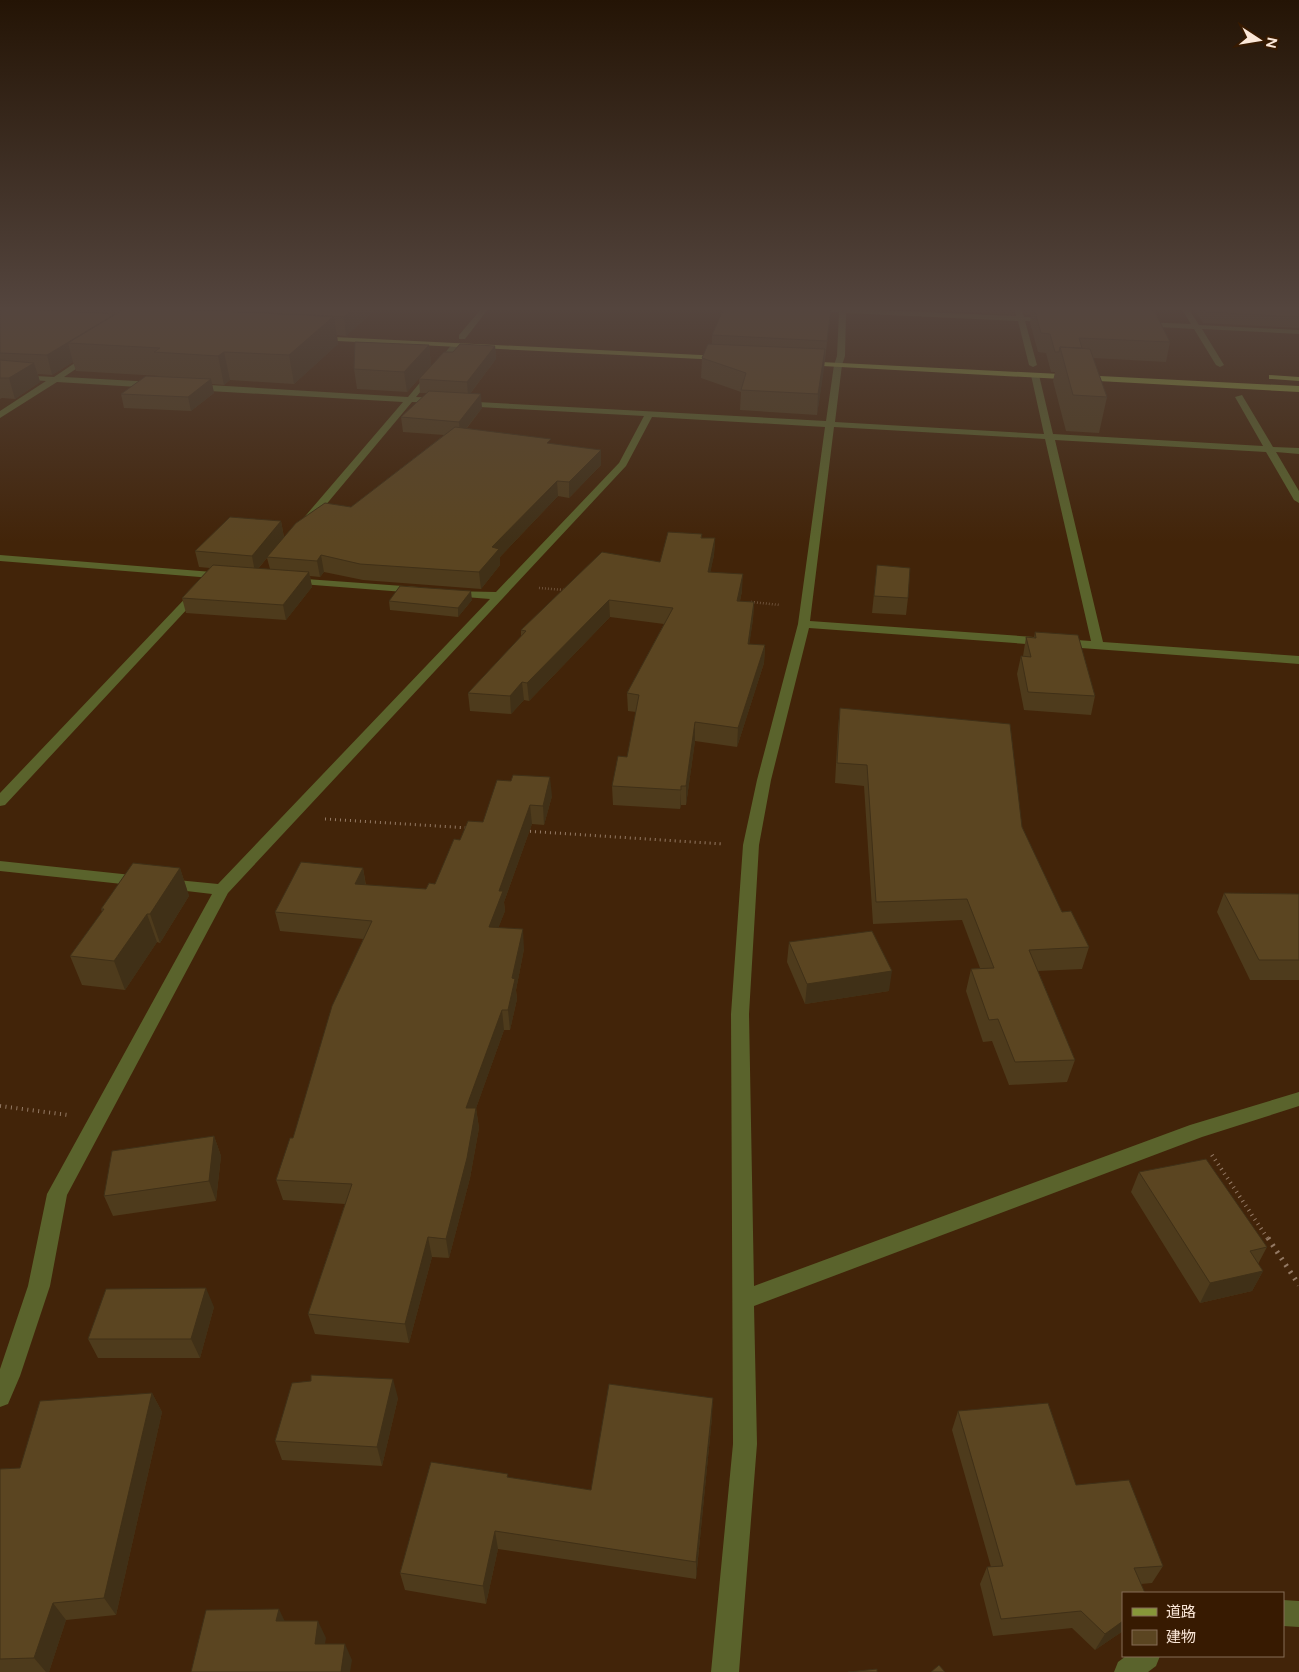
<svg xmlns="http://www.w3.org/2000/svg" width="1299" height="1672" viewBox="0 0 1299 1672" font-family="Figtree,'Noto Sans JP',sans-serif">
<rect width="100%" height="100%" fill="#422409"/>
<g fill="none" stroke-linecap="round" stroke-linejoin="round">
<path stroke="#947a65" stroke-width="2.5" stroke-dasharray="0.5 2.5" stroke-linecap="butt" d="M 539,588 L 565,590
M 751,602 L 780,605"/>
<path stroke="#947a65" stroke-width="3" stroke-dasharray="1 4" stroke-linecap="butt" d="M 325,819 L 469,828
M 525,831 L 723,844"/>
<path stroke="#947a65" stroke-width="4" stroke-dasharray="1 4.5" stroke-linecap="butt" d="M 0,1106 L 68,1115
M 1212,1155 L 1268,1239"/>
<path stroke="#947a65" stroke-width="5" stroke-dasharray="2 6" stroke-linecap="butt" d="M 1268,1238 L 1299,1285"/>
<path fill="#5a632c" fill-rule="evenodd" d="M 482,308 L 489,308 L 465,339 L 459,339 L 459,335 Z
M 831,308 L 1016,316 L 1014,308 L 1021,308 L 1024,317 L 1051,318 L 1055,320 L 1051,322 L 1025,321 L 1037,365 L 1033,367 L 1029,365 L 1018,321 L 846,313 L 845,356 L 842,365 L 835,422 L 1044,434 L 1031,375 L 1035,373 L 1039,375 L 1053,434 L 1263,446 L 1235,397 L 1242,395 L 1273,447 L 1299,448 L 1299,454 L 1276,452 L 1299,491 L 1299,503 L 1294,500 L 1266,452 L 1055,440 L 1103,642 L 1299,656 L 1299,664 L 809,628 L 771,780 L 759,845 L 749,1014 L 754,1286 L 1190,1125 L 1299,1092 L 1299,1106 L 1202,1137 L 754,1306 L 757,1444 L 739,1672 L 711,1672 L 733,1444 L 731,1014 L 743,845 L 757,780 L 798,624 L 825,427 L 652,417 L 626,466 L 228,893 L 67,1195 L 50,1286 L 20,1376 L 8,1404 L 0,1407 L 0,1369 L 28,1286 L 47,1194 L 212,894 L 161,888 L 159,884 L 161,880 L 167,879 L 218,884 L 490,599 L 452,596 L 448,595 L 446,593 L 448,591 L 496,592 L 619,463 L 644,416 L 462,406 L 459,405 L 459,401 L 826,421 L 834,365 L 837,356 L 839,312 L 831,312 ZM 834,427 L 1045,439 L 1091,641 L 810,621 Z
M 1181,308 L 1188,308 L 1199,325 L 1299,330 L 1299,334 L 1202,329 L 1224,365 L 1220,367 L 1216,365 L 1194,329 L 1141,326 L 1137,324 L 1141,322 L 1191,324 Z
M 453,343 L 460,345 L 416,397 L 439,398 L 442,399 L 442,403 L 412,402 L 309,525 L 301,525 L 300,523 L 301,521 L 403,402 L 192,390 L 188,387 L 192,384 L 408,397 Z
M 88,354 L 95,356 L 64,377 L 154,382 L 158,385 L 154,388 L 57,382 L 0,418 L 0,411 L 46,381 L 0,378 L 0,374 L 54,377 Z
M 0,555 L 225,573 L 231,576 L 225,579 L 0,561 Z
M 292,578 L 417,587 L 423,590 L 417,593 L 288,583 L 286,581 Z
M 199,587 L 203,588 L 205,590 L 203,592 L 5,805 L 0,806 L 0,793 L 195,588 Z
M 0,861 L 141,876 L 147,877 L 149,881 L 147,885 L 141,886 L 0,871 Z
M 1283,1600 L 1299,1601 L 1299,1627 L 1283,1626 Z
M 1126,1656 L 1160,1656 L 1156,1666 L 1148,1672 L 1114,1672 L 1118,1662 Z"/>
<path fill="#879739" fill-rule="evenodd" d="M 314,336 L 721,356 L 725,358 L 721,360 L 317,340 L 313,338 Z
M 801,361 L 1299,386 L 1299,392 L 804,365 L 801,365 Z
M 1269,375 L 1299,377 L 1299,381 L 1272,379 L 1269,379 Z"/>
</g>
<path fill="#4e3b1c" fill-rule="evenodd" d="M 0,308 L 377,308 L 346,336 L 337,335 L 338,344 L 294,384 L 230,380 L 224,385 L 212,384 L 214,393 L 191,411 L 124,408 L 121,394 L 160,376 L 76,371 L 73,362 L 52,375 L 38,374 L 40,382 L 15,399 L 2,398 L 0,399 Z
M 831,308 L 825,360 L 817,415 L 740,410 L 741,392 L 701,378 L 702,358 L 712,344 L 712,335 Z
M 915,308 L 1015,308 L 1014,315 L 915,309 Z
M 1022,308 L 1149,308 L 1148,310 L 1170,342 L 1166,362 L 1093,358 L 1107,397 L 1099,433 L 1066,431 L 1053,381 L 1055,372 L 1051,372 L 1046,353 L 1038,352 L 1030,323 L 1031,315 L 1025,315 Z
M 1194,308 L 1299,308 L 1299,328 L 1203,323 Z
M 429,345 L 431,365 L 407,392 L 357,389 L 354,369 Z
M 495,346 L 496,359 L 470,394 L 482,408 L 467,428 L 551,444 L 601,450 L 601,465 L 569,498 L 558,496 L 500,557 L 500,565 L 481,589 L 363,580 L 324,572 L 320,577 L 310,576 L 312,587 L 286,620 L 186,613 L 182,598 L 210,568 L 199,567 L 195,551 L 281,521 L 284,537 L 351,507 L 444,435 L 403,432 L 401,417 L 427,393 L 420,393 L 419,379 L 453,352 ZM 267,558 L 270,569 L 258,569 Z
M 702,534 L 702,538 L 715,538 L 714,555 L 710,572 L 742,591 L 740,601 L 754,602 L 753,619 L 749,644 L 765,645 L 764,663 L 737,747 L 695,741 L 686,805 L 681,805 L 680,809 L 613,805 L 612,786 L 627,757 L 636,712 L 628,711 L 627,693 L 664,624 L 610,617 L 529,701 L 524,700 L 511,714 L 470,711 L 468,693 L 521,637 L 521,630 L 660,562 Z
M 877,565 L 908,598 L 906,615 L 872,613 Z
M 472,600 L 458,617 L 390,610 L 389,601 Z
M 1035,632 L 1095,696 L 1091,715 L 1024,710 L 1017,674 L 1021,656 L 1023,656 L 1026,637 L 1034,638 Z
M 840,708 L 1022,827 L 1062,912 L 1089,947 L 1082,969 L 1038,971 L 1075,1060 L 1067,1082 L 1009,1085 L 992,1041 L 983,1042 L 966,991 L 971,969 L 980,968 L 962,920 L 873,924 L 864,786 L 835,783 L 838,728 Z
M 552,796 L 544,825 L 532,824 L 504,902 L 505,911 L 498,928 L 524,949 L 516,990 L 517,999 L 510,1030 L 504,1030 L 476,1108 L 479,1128 L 470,1178 L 449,1258 L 432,1257 L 409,1343 L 315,1334 L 308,1314 L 345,1204 L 283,1200 L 276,1180 L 293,1138 L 363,939 L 280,931 L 275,912 L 363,868 L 366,885 L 426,889 L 435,884 L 460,840 L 483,822 Z
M 180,868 L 189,896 L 160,943 L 157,942 L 125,990 L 82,985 L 70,956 L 102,912 L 101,909 Z
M 1224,893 L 1299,894 L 1299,980 L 1250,980 L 1217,912 Z
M 789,942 L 889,991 L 805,1004 L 787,962 Z
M 214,1136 L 221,1156 L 216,1201 L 113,1216 L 104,1196 Z
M 1139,1172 L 1267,1247 L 1258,1264 L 1263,1271 L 1252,1291 L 1200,1303 L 1131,1192 Z
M 214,1307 L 200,1358 L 98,1358 L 88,1339 Z
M 311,1381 L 398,1398 L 382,1466 L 282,1460 L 275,1441 Z
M 152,1393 L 162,1412 L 116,1615 L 66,1620 L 49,1672 L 0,1672 L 0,1469 L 20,1468 Z
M 958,1411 L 1076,1485 L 1163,1566 L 1152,1583 L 1141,1584 L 1123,1631 L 1095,1650 L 1072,1628 L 993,1636 L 980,1584 L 987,1567 L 991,1567 L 952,1430 Z
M 712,1417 L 696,1579 L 498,1549 L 486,1604 L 405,1590 L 400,1573 L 508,1474 L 508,1477 L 591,1490 Z"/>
<path fill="#403017" d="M 354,308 L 377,308 L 346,336 L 344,317 Z
M 115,314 L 68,343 L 73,362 L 52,375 L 47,355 Z
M 334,316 L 338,344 L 294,384 L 289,355 Z
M 429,345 L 431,365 L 407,392 L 404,372 Z
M 495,346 L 496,359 L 468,396 L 467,382 Z
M 825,349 L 824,369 L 817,415 L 818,394 Z
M 224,352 L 230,380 L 224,385 L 218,356 Z
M 34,363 L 40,382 L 15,399 L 9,378 Z
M 211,379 L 214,393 L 191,411 L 188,397 Z
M 481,394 L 482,408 L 460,436 L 459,422 Z
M 601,450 L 601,465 L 569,498 L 569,482 Z
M 557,481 L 558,496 L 500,557 L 500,565 L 481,589 L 479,572 L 492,547 Z
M 281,521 L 284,538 L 255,572 L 252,556 Z
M 715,538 L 714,555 L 707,589 L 708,572 Z
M 321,555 L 324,572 L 320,577 L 317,561 Z
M 309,572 L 312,587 L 286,620 L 283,605 Z
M 743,574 L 742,591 L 736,618 L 737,601 Z
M 471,591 L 472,600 L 458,617 L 458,608 Z
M 609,600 L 610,617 L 529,701 L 527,683 Z
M 754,602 L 753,619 L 747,662 L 748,644 Z
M 765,645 L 764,663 L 737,747 L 738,728 Z
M 522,682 L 524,700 L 511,714 L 510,696 Z
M 695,722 L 695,741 L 686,805 L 686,786 Z
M 550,777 L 552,796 L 544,825 L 543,806 Z
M 681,786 L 681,805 L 680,809 L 681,790 Z
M 530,805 L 532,824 L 504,902 L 505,911 L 491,947 L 489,927 L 499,891 Z
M 180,868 L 189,896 L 160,943 L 150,914 Z
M 363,868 L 366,888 L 355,884 Z
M 147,914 L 157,942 L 125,990 L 114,961 Z
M 523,929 L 524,949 L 516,990 L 517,999 L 510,1030 L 508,1010 L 512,978 Z
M 892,971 L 889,991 L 805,1004 L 807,984 Z
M 502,1010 L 504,1030 L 469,1128 L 466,1108 Z
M 476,1108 L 479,1128 L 470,1178 L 449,1258 L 446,1239 Z
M 214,1136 L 221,1156 L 216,1201 L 209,1181 Z
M 428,1237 L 432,1257 L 409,1343 L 405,1324 Z
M 1263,1271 L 1252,1291 L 1200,1303 L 1210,1283 Z
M 206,1288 L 214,1307 L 200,1358 L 191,1339 Z
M 393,1379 L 398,1398 L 382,1466 L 377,1447 Z
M 152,1393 L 162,1412 L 116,1615 L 104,1598 Z
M 713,1398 L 712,1417 L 696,1579 L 696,1562 Z
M 495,1531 L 498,1549 L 486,1604 L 483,1586 Z
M 53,1603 L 66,1620 L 49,1672 L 46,1672 L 34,1658 Z
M 279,1609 L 287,1626 L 276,1621 Z
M 318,1621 L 326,1638 L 322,1661 L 315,1644 Z
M 1123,1621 L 1123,1631 L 1095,1650 L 1105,1634 Z
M 345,1644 L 352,1660 L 350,1672 L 341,1672 Z"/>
<path fill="#5b4521" stroke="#403017" d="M 0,308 L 115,314 L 47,355 L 0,353 Z
M 126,308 L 157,308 L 334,316 L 289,355 L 224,352 L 218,356 L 154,352 L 160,348 L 68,343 Z
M 157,308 L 354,308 L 344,317 Z
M 724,308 L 831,308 L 827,341 L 712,335 Z
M 1034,308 L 1093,308 L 1154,310 L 1170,342 L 1079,338 L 1082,348 L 1060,347 L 1059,352 L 1055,352 L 1050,334 L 1041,333 Z
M 1204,308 L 1299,308 L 1299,317 L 1206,312 Z
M 355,342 L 429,345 L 404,372 L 354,369 Z
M 460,344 L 495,346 L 467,382 L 419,379 L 444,352 L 453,352 Z
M 708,344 L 825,349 L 818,394 L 741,390 L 746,373 L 702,358 Z
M 1060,347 L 1090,349 L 1107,397 L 1073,395 Z
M 0,360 L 34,363 L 9,378 L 0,378 Z
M 146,376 L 211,379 L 188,397 L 121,394 Z
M 429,391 L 481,394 L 459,422 L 401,417 Z
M 455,427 L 551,439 L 547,443 L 601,450 L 569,482 L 557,481 L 492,547 L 499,549 L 479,572 L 360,564 L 321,555 L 317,561 L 267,557 L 296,523 L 325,503 L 351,507 Z
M 230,517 L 281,521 L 252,556 L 195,551 Z
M 668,532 L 702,534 L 701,538 L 715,538 L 708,572 L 743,574 L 737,601 L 754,602 L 748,644 L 765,645 L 738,728 L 695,722 L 686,786 L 681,786 L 681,790 L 612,786 L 618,756 L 627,757 L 639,695 L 627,693 L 673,608 L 609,600 L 527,683 L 522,682 L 510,696 L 468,693 L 526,631 L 521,630 L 602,552 L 660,562 Z
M 213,565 L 309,572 L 283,605 L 182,598 Z
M 877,565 L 910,568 L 908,598 L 874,596 Z
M 400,586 L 471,591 L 458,608 L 389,601 Z
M 1035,632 L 1078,635 L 1095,696 L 1028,692 L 1021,656 L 1031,657 L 1026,637 L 1036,638 Z
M 840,708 L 1010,724 L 1022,827 L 1062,912 L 1071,911 L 1089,947 L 1029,950 L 1075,1060 L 1015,1062 L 998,1019 L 989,1020 L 971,969 L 994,968 L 967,899 L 876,902 L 867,765 L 837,763 Z
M 513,775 L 550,777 L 543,806 L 530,805 L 499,891 L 503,891 L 489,927 L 523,929 L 512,978 L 515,979 L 508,1010 L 502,1010 L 466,1108 L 476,1108 L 467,1158 L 446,1239 L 428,1237 L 405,1324 L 308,1314 L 352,1184 L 276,1180 L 290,1138 L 293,1138 L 332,1006 L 372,921 L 275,912 L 301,862 L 363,868 L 355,884 L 426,889 L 429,883 L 435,884 L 454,839 L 460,840 L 468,821 L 483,822 L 497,780 L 511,781 Z
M 133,863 L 180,868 L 150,914 L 147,914 L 114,961 L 70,956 L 104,909 L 101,909 Z
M 1224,893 L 1299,894 L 1299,960 L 1259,960 Z
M 872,931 L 892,971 L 807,984 L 789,942 Z
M 214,1136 L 209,1181 L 104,1196 L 112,1151 Z
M 1206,1159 L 1267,1247 L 1250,1251 L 1263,1271 L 1210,1283 L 1139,1172 Z
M 206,1288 L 191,1339 L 88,1339 L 106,1289 Z
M 311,1375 L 393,1379 L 377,1447 L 275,1441 L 292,1383 L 311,1381 Z
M 609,1384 L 713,1398 L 696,1562 L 495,1531 L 483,1586 L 400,1573 L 431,1462 L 508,1474 L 507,1477 L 591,1490 Z
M 152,1393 L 104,1598 L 53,1603 L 34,1658 L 0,1659 L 0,1469 L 20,1468 L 40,1401 Z
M 1048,1403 L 1076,1485 L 1129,1480 L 1163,1566 L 1134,1568 L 1145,1593 L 1123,1593 L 1123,1621 L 1105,1634 L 1081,1611 L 1001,1619 L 987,1567 L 1003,1566 L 958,1411 Z
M 279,1609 L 276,1621 L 318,1621 L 315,1644 L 345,1644 L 341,1672 L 191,1672 L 206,1610 Z
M 939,1665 L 945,1672 L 931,1672 Z
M 877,1669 L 877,1672 L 848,1672 Z"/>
<linearGradient id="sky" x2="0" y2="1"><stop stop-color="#241405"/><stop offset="0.57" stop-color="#54453e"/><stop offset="1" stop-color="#54453e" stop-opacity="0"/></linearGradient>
<rect width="1299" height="542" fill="url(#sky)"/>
<rect x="1122" y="1592" width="162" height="65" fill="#371a01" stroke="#856c57"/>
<rect x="1132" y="1608" width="25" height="8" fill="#879739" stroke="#856c57"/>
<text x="1166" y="1617" font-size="15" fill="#fbe7d8">道路</text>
<rect x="1132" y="1630" width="25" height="15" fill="#5b4521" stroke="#856c57"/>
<text x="1166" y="1642" font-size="15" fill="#fbe7d8">建物</text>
<g transform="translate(1259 40) rotate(102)" stroke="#371a01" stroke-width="4" paint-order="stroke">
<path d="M0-4L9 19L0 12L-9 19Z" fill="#fbe7d8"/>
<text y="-8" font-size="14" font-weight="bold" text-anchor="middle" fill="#fbe7d8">N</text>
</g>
</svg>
